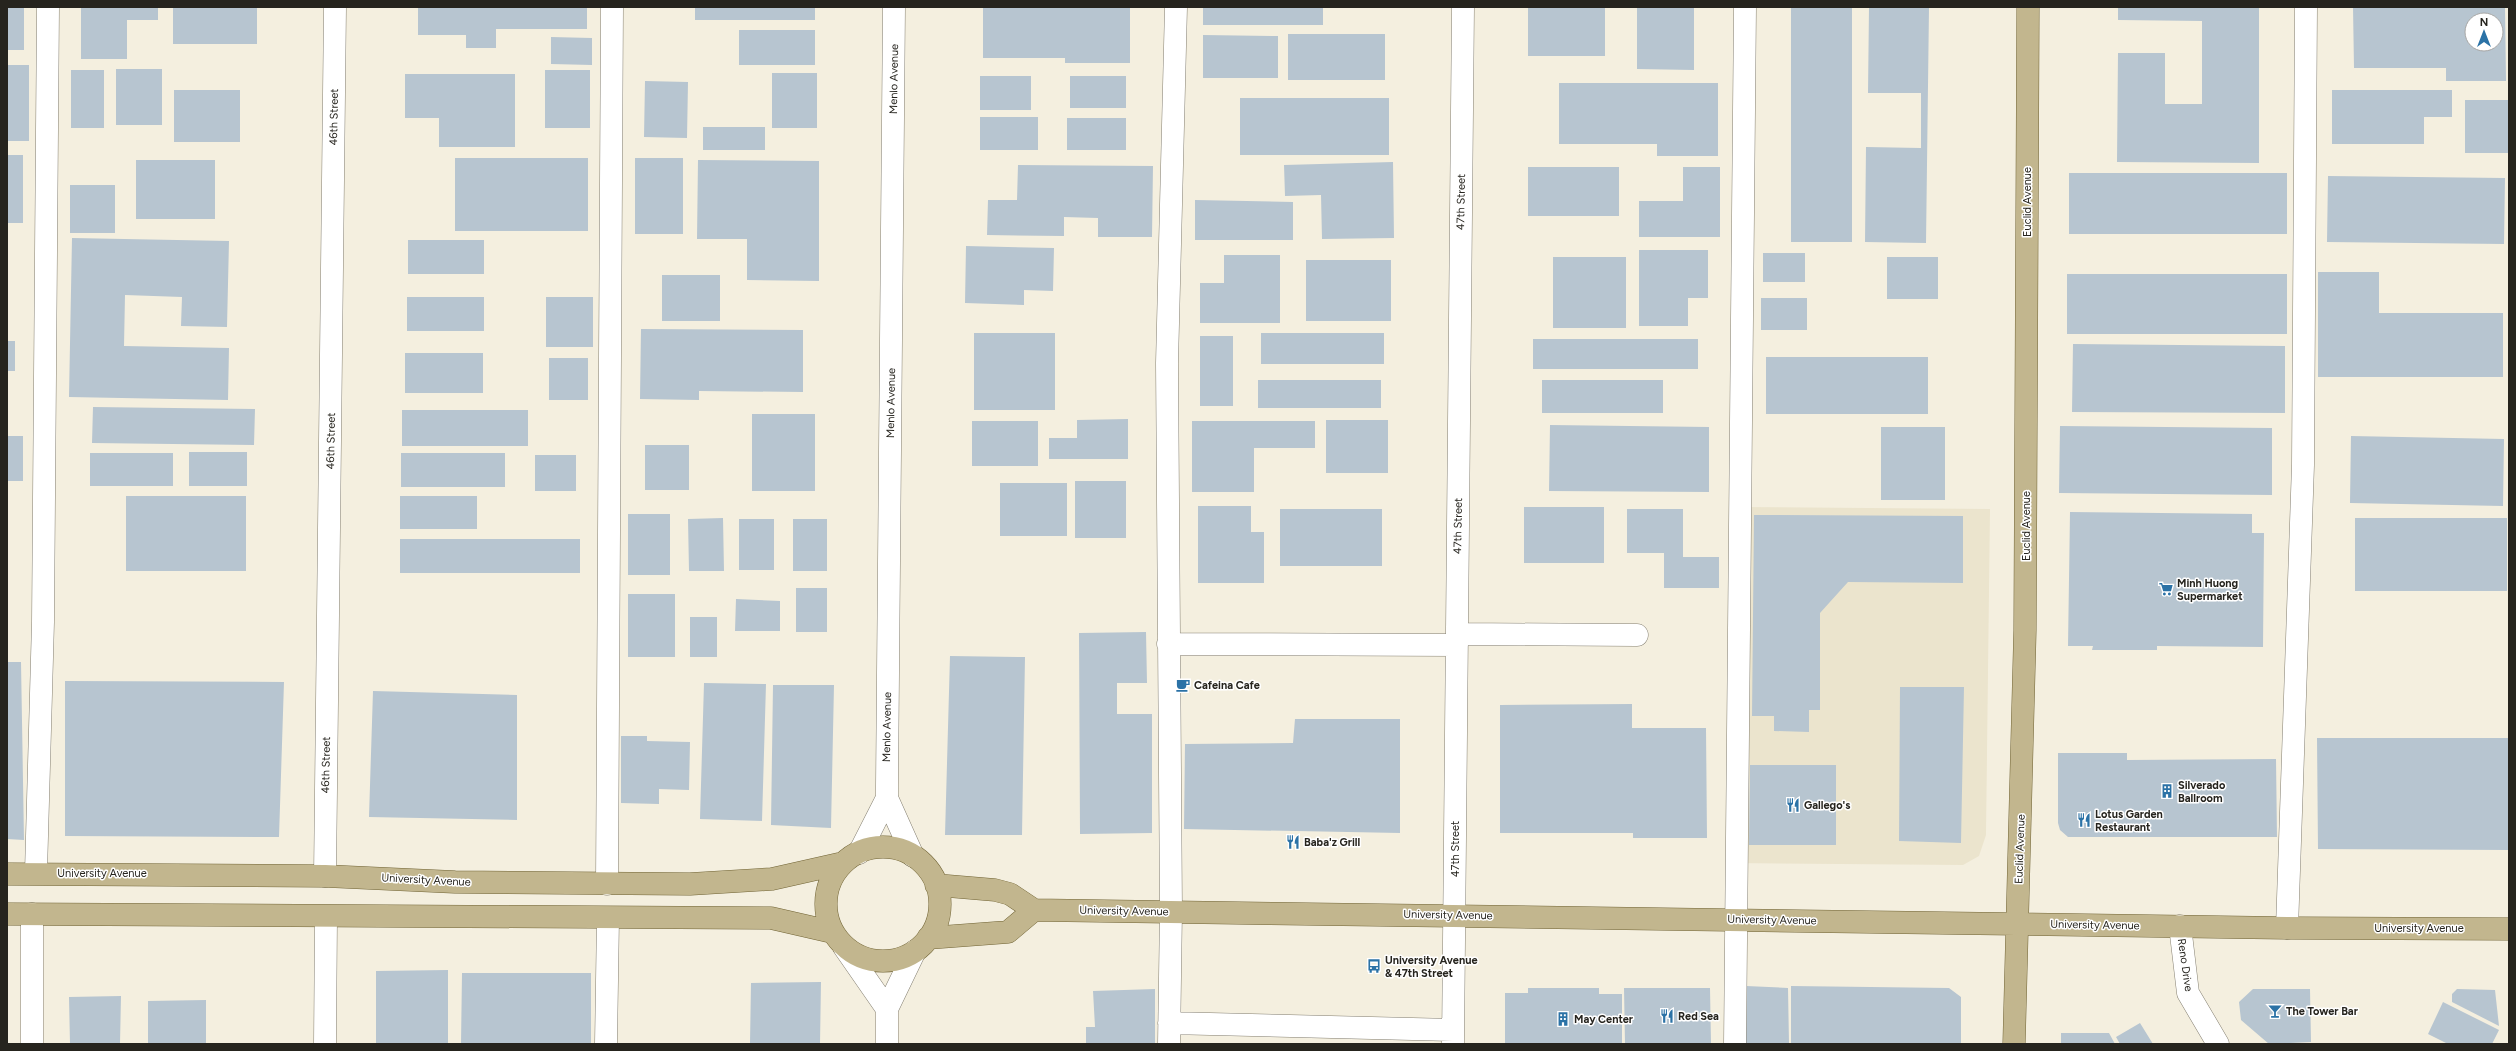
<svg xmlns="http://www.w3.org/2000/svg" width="2516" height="1051" viewBox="0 0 2516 1051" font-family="Figtree,sans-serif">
<rect width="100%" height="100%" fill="#f4efdf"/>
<path fill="#ebe4cd" d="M 1736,507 L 1990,509 L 1986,835 L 1979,856 L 1963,865 L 1730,863 Z"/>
<path fill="#b7c5d0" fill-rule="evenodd" d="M 7,7 L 24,7 L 24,50 L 7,50 Z
M 81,7 L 158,7 L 158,20 L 127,20 L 127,59 L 81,59 Z
M 173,7 L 257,7 L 257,44 L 173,44 Z
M 418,7 L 587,7 L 587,29 L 496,29 L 496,48 L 466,48 L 466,35 L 418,35 Z
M 695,7 L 815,7 L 815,20 L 695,20 Z
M 983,7 L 1130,7 L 1130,63 L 1065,63 L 1065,58 L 983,58 Z
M 1203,7 L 1323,7 L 1323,25 L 1203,25 Z
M 1528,7 L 1605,7 L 1605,56 L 1528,56 Z
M 1637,7 L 1694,7 L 1694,70 L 1637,69 Z
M 1791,7 L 1852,7 L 1852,242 L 1791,242 Z
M 1869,7 L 1929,7 L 1926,243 L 1865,242 L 1866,147 L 1921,148 L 1921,93 L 1868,93 Z
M 2118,7 L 2259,7 L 2259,163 L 2117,162 L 2118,53 L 2165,53 L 2165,104 L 2202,104 L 2202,21 L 2118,20 Z
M 2353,7 L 2505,7 L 2506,81 L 2446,81 L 2446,68 L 2354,68 ZM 2472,20 L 2496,20 L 2496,44 L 2472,44 Z
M 739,30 L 815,30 L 815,65 L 739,65 Z
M 1288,34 L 1385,34 L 1385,80 L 1288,80 Z
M 1203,35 L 1278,36 L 1278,78 L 1203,78 Z
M 551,37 L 592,38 L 592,65 L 551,64 Z
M 7,65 L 29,65 L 29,141 L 7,141 Z
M 116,69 L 162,69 L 162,125 L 116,125 Z
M 71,70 L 104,70 L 104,128 L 71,128 Z
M 545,70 L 590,70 L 590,128 L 545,128 Z
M 772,73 L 817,73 L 817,128 L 772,128 Z
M 405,74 L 515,74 L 515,147 L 439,147 L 439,118 L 405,118 Z
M 980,76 L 1031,76 L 1031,110 L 980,110 Z
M 1070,76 L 1126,76 L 1126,108 L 1070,108 Z
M 645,81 L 688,82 L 687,138 L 644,137 Z
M 1559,83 L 1718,83 L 1718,156 L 1657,156 L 1657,144 L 1559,144 Z
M 174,90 L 240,90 L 240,142 L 174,142 Z
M 2332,90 L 2452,90 L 2452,117 L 2424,117 L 2424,144 L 2332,144 Z
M 1240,98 L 1389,98 L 1389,155 L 1240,155 Z
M 2465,100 L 2509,100 L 2509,153 L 2465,153 Z
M 980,117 L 1038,117 L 1038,150 L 980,150 Z
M 1067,118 L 1126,118 L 1126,150 L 1067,150 Z
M 703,127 L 765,127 L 765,150 L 703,150 Z
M 7,155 L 23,155 L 23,223 L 7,223 Z
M 455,158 L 588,158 L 588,231 L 455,231 Z
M 635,158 L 683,158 L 683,234 L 635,234 Z
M 136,160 L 215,160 L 215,219 L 136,219 Z
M 698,160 L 819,161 L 819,281 L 747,280 L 747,239 L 697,239 Z
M 1393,162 L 1394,238 L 1322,239 L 1321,195 L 1285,196 L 1284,165 Z
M 1018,165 L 1153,166 L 1152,237 L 1098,237 L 1098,218 L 1064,217 L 1064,236 L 987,235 L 988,200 L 1017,200 Z
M 1528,167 L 1619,167 L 1619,216 L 1528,216 Z
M 1683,167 L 1720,167 L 1720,237 L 1639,237 L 1639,201 L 1683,201 Z
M 2069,173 L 2287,173 L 2287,234 L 2069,234 Z
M 2328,176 L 2505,178 L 2504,244 L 2327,242 Z
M 70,185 L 115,185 L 115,233 L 70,233 Z
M 1195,200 L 1293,202 L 1293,240 L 1195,240 Z
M 72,238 L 229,241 L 227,327 L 181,326 L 182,297 L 125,295 L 124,346 L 229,348 L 228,400 L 69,397 Z
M 408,240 L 484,240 L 484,274 L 408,274 Z
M 966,246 L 1054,248 L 1053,291 L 1024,290 L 1024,305 L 965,303 Z
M 1639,250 L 1708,250 L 1708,298 L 1688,298 L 1688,326 L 1639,326 Z
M 1763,253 L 1805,253 L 1805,282 L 1763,282 Z
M 1224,255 L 1280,255 L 1280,323 L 1200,323 L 1200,283 L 1224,283 Z
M 1553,257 L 1626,257 L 1626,328 L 1553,328 Z
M 1887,257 L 1938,257 L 1938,299 L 1887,299 Z
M 1306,260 L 1391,260 L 1391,321 L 1306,321 Z
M 2318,272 L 2379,272 L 2379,313 L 2503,313 L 2503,377 L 2318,377 Z
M 2067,274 L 2287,274 L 2287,334 L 2067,334 Z
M 662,275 L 720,275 L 720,321 L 662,321 Z
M 407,297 L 484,297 L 484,331 L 407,331 Z
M 546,297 L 593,297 L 593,347 L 546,347 Z
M 1761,298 L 1807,298 L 1807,330 L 1761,330 Z
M 641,329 L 803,330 L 803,392 L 699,391 L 699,400 L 640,399 Z
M 974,333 L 1055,333 L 1055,410 L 974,410 Z
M 1261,333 L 1384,333 L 1384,364 L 1261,364 Z
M 1200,336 L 1233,336 L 1233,406 L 1200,406 Z
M 1533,339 L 1698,339 L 1698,369 L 1533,369 Z
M 7,341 L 15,341 L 15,371 L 7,371 Z
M 2073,344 L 2285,346 L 2285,413 L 2072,412 Z
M 405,353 L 483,353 L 483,393 L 405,393 Z
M 1766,357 L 1928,357 L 1928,414 L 1766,414 Z
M 549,358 L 588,358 L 588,400 L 549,400 Z
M 1258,380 L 1381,380 L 1381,408 L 1258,408 Z
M 1542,380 L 1663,380 L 1663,413 L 1542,413 Z
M 93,407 L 255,409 L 254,445 L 92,443 Z
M 402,410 L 528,410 L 528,446 L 402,446 Z
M 752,414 L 815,414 L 815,491 L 752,491 Z
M 1128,419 L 1128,459 L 1049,459 L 1049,438 L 1077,438 L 1077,420 Z
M 1326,420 L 1388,420 L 1388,473 L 1326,473 Z
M 972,421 L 1038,421 L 1038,466 L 972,466 Z
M 1192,421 L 1315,421 L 1315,448 L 1254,448 L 1254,492 L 1192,492 Z
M 1550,425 L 1709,427 L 1709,492 L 1549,491 Z
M 2060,426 L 2272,428 L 2272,495 L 2059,493 Z
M 1881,427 L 1945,427 L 1945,500 L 1881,500 Z
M 7,436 L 23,436 L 23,481 L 7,481 Z
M 2351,436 L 2504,439 L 2503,506 L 2350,503 Z
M 645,445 L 689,445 L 689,490 L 645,490 Z
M 189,452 L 247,452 L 247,486 L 189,486 Z
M 90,453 L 173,453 L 173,486 L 90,486 Z
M 401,453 L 505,453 L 505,487 L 401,487 Z
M 535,455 L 576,455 L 576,491 L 535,491 Z
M 1075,481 L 1126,481 L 1126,538 L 1075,538 Z
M 1000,483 L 1067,483 L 1067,536 L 1000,536 Z
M 126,496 L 246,496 L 246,571 L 126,571 Z
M 400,496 L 477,496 L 477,529 L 400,529 Z
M 1198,506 L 1251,506 L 1251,532 L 1264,532 L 1264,583 L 1198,583 Z
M 1524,507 L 1604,507 L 1604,563 L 1524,563 Z
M 1280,509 L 1382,509 L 1382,566 L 1280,566 Z
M 1627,509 L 1683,509 L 1683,557 L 1719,557 L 1719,588 L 1664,588 L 1664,553 L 1627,553 Z
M 2070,512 L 2252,514 L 2252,533 L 2264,533 L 2263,647 L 2157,646 L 2157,650 L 2092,650 L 2093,646 L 2068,646 Z
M 628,514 L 670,514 L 670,575 L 628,575 Z
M 1754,515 L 1963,516 L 1963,583 L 1848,582 L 1820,613 L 1820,710 L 1809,710 L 1809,732 L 1774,731 L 1774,716 L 1752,716 Z
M 723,518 L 724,571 L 689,571 L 688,519 Z
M 2355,518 L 2507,518 L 2507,591 L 2355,591 Z
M 739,519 L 774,519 L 774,570 L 739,570 Z
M 793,519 L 827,519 L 827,571 L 793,571 Z
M 400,539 L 580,539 L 580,573 L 400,573 Z
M 796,588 L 827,588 L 827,632 L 796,632 Z
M 628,594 L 675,594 L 675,657 L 628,657 Z
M 736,599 L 780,601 L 780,631 L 735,631 Z
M 690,617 L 717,617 L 717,657 L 690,657 Z
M 1146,632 L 1147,683 L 1117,683 L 1117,714 L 1152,714 L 1152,833 L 1080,834 L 1079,633 Z
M 950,656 L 1025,657 L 1022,835 L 945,835 Z
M 7,662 L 21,662 L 24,840 L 7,839 Z
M 65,681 L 284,682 L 279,837 L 65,836 Z
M 704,683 L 766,684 L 762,821 L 700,819 Z
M 773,685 L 834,685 L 831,828 L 771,825 Z
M 1900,687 L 1964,687 L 1961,843 L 1899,841 Z
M 373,691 L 517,695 L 517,820 L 369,817 Z
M 1632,704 L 1632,728 L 1706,728 L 1707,838 L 1633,838 L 1633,833 L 1500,833 L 1500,705 Z
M 1295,719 L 1400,719 L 1400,833 L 1184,829 L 1185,744 L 1293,743 Z
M 621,736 L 647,736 L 647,741 L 690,742 L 689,790 L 659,789 L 659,804 L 621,803 Z
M 2317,738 L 2509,738 L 2509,850 L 2318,849 Z
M 2058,753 L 2127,753 L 2127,760 L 2276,759 L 2277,837 L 2068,837 L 2060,830 L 2058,823 Z
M 1750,765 L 1836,765 L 1836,845 L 1749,845 Z
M 448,970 L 448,1044 L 376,1044 L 376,971 Z
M 462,973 L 591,973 L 591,1044 L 461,1044 Z
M 821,982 L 820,1044 L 750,1044 L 751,983 Z
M 1746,986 L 1788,988 L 1789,1044 L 1745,1044 Z
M 1791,986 L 1949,988 L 1961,997 L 1961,1044 L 1791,1044 Z
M 1528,988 L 1599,988 L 1599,994 L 1622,994 L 1622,1044 L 1505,1044 L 1505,993 L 1528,993 Z
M 1624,988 L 1710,988 L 1711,1044 L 1625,1044 Z
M 1155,989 L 1155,1044 L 1086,1044 L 1086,1027 L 1095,1027 L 1093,991 Z
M 2253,989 L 2310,989 L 2311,1042 L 2269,1044 L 2241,1020 L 2239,1002 Z
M 2457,989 L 2495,990 L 2499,1026 L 2452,1002 L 2452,994 Z
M 121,996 L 120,1044 L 70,1044 L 69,997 Z
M 206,1000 L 206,1044 L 148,1044 L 148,1001 Z
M 2443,1002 L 2499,1030 L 2492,1044 L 2448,1044 L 2428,1034 Z
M 2140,1023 L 2153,1044 L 2120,1044 L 2116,1037 Z
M 2061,1033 L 2109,1033 L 2115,1044 L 2061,1044 Z"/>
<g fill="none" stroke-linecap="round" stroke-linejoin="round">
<defs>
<path id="minor" d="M 894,7 L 887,785 L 887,798 L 913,856
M 1457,634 L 1637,635
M 1168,644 L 1457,645
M 859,853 L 887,798
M 36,872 L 43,622 L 48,7
M 325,876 L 335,7
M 607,884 L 612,7
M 2180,926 L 2188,993 L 2218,1044
M 2287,928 L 2303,465 L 2306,7
M 844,947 L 887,1009
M 1169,1023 L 1453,1030
M 32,1044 L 32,914
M 325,1044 L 326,917
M 606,1044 L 608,918
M 887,1044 L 887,1009 L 915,951
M 1169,1044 L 1171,911 L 1167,363 L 1176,7
M 1453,1044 L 1463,7
M 1735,1044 L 1745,7"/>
<path id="major" d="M826 904a57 57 0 1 1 114 0a57 57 0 1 1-114 0Z
M 7,874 L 325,876 L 455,882 L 690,884 L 772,879 L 843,863
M 936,885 L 995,890 L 1010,894 L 1034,910 L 2287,928 L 2509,929
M 7,914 L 771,918 L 832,932
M 928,938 L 1008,932 L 1034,910
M 2014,1044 L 2025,630 L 2028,7"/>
</defs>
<use href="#minor" stroke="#847f71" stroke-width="23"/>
<use href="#major" stroke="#716435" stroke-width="23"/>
<use href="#minor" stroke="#fff" stroke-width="22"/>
<use href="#major" stroke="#c2b68e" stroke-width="22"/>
</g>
<defs>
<symbol id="supermarket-bare" viewBox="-9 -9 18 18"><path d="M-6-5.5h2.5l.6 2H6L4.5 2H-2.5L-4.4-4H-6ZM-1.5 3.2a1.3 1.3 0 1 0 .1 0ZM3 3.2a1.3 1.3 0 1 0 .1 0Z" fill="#2b72a6" stroke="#fff" stroke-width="2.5" paint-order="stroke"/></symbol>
<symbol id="cafe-bare" viewBox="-9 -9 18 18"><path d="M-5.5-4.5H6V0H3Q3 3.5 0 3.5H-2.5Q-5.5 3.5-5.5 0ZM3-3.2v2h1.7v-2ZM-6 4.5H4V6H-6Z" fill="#2b72a6" stroke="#fff" stroke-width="2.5" paint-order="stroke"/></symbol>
<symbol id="building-bare" viewBox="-9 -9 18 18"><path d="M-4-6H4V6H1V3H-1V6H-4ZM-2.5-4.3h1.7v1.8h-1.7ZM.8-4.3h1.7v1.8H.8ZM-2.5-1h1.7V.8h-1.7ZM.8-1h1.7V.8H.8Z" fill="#2b72a6" stroke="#fff" stroke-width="2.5" paint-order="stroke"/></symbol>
<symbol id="restaurant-bare" viewBox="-9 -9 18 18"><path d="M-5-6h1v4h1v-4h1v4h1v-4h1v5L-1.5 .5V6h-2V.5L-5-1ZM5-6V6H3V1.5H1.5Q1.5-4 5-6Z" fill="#2b72a6" stroke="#fff" stroke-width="2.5" paint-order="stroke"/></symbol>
<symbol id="bus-bare" viewBox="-9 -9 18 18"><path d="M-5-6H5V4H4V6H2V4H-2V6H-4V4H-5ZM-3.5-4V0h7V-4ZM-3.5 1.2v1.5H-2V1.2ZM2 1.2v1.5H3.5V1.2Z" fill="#2b72a6" stroke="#fff" stroke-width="2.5" paint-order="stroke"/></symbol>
<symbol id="bar-bare" viewBox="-9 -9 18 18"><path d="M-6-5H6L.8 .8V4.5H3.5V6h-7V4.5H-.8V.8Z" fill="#2b72a6" stroke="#fff" stroke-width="2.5" paint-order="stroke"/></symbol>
</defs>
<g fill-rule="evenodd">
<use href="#supermarket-bare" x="2156" y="579" width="20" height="20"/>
<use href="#cafe-bare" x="1173" y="675" width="20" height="20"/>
<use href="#building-bare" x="2157" y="781" width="20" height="20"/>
<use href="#restaurant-bare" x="1783" y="795" width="20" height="20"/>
<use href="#restaurant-bare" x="2074" y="810" width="20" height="20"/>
<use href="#restaurant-bare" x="1283" y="832" width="20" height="20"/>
<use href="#bus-bare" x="1364" y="956" width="20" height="20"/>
<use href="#bar-bare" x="2265" y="1001" width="20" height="20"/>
<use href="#restaurant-bare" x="1657" y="1006" width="20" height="20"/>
<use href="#building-bare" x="1553" y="1009" width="20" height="20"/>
</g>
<g text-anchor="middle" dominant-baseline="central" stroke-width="3" stroke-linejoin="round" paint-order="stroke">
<g font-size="11" fill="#26241e" stroke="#fff">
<text transform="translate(894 79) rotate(-89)">Menlo Avenue</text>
<text transform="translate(334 117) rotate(-89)">46th Street</text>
<text transform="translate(1461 202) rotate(-89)">47th Street</text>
<text transform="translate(2027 202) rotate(-90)">Euclid Avenue</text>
<text transform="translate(891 403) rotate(-89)">Menlo Avenue</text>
<text transform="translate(331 441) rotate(-89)">46th Street</text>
<text transform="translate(1458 526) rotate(-89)">47th Street</text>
<text transform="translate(2026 526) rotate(-90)">Euclid Avenue</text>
<text transform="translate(887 727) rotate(-89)">Menlo Avenue</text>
<text transform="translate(326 765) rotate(-89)">46th Street</text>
<text transform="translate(1455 849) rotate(-90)">47th Street</text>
<text transform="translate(2020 849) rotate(-88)">Euclid Avenue</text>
<text x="102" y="873">University Avenue</text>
<text transform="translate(426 880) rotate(3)">University Avenue</text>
<text transform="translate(1124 911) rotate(1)">University Avenue</text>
<text transform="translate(1448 915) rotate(1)">University Avenue</text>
<text transform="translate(1772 920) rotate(1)">University Avenue</text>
<text transform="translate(2095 925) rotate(1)">University Avenue</text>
<text x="2419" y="928">University Avenue</text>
<text transform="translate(2185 965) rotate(82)">Reno Drive</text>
</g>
<g font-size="11" font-weight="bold" fill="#26241e" stroke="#fff" text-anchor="start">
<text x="2177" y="583">Minh Huong<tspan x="2177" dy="13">Supermarket</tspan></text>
<text x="1194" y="685">Cafeina Cafe</text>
<text x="2178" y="785">Silverado<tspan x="2178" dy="13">Ballroom</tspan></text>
<text x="1804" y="805">Gallego's</text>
<text x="2095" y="814">Lotus Garden<tspan x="2095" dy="13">Restaurant</tspan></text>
<text x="1304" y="842">Baba'z Grill</text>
<text x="1385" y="960">University Avenue<tspan x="1385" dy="13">&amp; 47th Street</tspan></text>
<text x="2286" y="1011">The Tower Bar</text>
<text x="1678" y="1016">Red Sea</text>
<text x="1574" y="1019">May Center</text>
</g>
</g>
<rect width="2516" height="1051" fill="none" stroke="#26241e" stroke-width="16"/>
<g transform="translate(2484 32)"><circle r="19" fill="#ffffff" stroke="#a8a7a5"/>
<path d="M0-3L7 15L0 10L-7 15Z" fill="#2b72a6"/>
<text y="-6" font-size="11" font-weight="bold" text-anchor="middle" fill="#26241e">N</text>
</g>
</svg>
